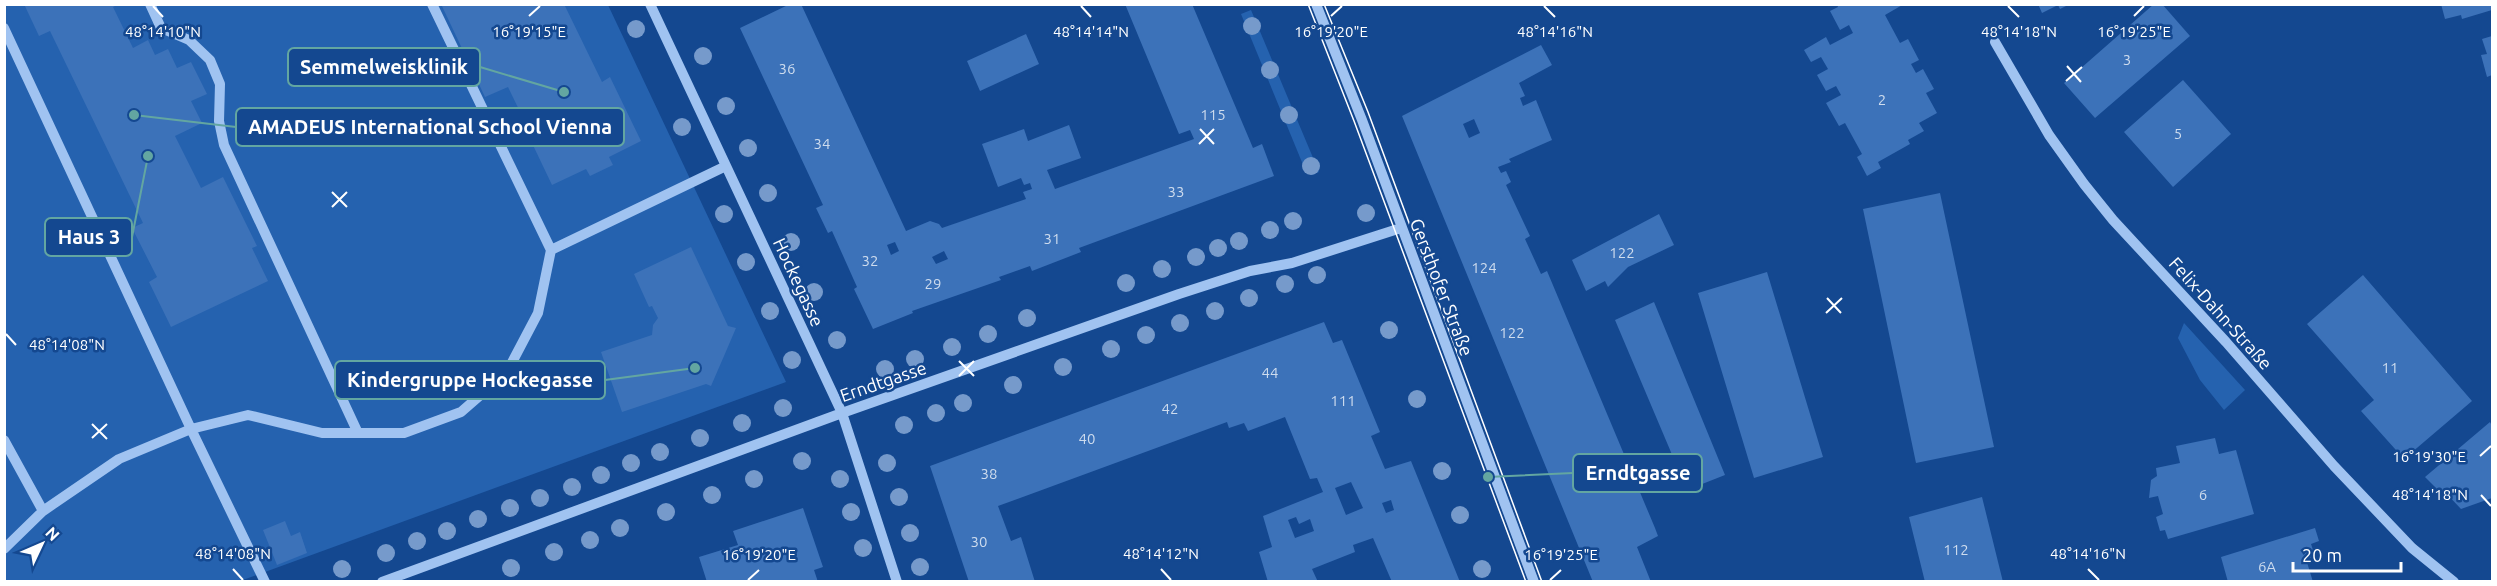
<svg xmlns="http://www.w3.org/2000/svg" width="2497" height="586" viewBox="0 0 2497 586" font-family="Ubuntu,sans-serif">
<rect width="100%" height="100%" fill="#144890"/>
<path fill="#2562af" d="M 4,5 L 608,5 L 786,382 L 240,581 L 5,581 Z
M 1251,10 L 1319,172 L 1312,175 L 1306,172 L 1241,14 Z
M 2184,323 L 2245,390 L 2224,410 L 2200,380 L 2178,338 Z"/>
<path fill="#3c72b9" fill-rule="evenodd" d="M 24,4 L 119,4 L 113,7 L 133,48 L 148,40 L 155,55 L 168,49 L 177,68 L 191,62 L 207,94 L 191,101 L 202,123 L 175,136 L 201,188 L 223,177 L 257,246 L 252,248 L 268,281 L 171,327 L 149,282 L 157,277 L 132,228 L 143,223 L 50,31 L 39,36 Z
M 441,4 L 564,4 L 602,82 L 610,77 L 641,141 L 609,157 L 613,165 L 590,176 L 586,169 L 552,185 L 521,120 L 523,118 L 508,87 L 485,97 Z
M 790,4 L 801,4 L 906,231 L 930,221 L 939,224 L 942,228 L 1026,199 L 1023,192 L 1032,189 L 1030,183 L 1024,185 L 1021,178 L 998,187 L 982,144 L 1024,129 L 1028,141 L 1069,125 L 1081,158 L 1047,170 L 1055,189 L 1194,139 L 1190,130 L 1179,134 L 1125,4 L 1192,4 L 1253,148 L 1262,144 L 1274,176 L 1079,248 L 1081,252 L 1032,271 L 1030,266 L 999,277 L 1001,280 L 912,311 L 913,313 L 873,329 L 854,289 L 857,287 L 832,231 L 828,233 L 816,208 L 823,205 L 740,28 ZM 895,242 L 899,251 L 891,255 L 887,245 ZM 944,251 L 948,259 L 936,264 L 932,257 Z
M 1837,4 L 1904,4 L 1885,15 L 1900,43 L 1908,39 L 1919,60 L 1911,64 L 1916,73 L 1923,69 L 1934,89 L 1926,93 L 1937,113 L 1919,123 L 1924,131 L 1908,140 L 1910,144 L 1878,162 L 1881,168 L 1867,176 L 1857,157 L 1862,154 L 1845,123 L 1839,126 L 1826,103 L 1841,95 L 1836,86 L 1826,91 L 1817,75 L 1828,69 L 1821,57 L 1811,62 L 1804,50 L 1826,37 L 1830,45 L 1853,33 L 1849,25 L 1840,30 L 1830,11 L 1838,7 Z
M 2038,4 L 2070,4 L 2060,9 L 2058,5 L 2042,13 Z
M 2154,4 L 2162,4 L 2190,36 L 2095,118 L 2064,83 Z
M 2441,4 L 2492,4 L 2492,10 L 2462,19 L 2461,15 L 2445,19 Z
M 1026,34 L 1039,64 L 980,91 L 967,61 Z
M 2492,36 L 2492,75 L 2487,77 L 2481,55 L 2487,54 L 2482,39 Z
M 1541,45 L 1552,65 L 1519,83 L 1525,96 L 1520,98 L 1523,106 L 1536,100 L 1552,140 L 1509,159 L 1511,162 L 1498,167 L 1501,173 L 1506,171 L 1511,182 L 1506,185 L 1530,236 L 1525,239 L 1541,274 L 1547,271 L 1655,528 L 1658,536 L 1637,547 L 1651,582 L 1593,582 L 1402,116 ZM 1474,119 L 1480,133 L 1469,138 L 1463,124 Z
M 2183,80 L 2231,134 L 2173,187 L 2124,132 Z
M 1940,193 L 1994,447 L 1916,463 L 1863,209 Z
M 1659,214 L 1674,245 L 1628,267 L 1608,287 L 1605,281 L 1586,291 L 1572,260 Z
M 691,247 L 728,326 L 736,328 L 724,356 L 711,386 L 706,384 L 622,412 L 601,352 L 652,335 L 653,325 L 658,318 L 652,306 L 649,307 L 634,274 Z
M 1767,272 L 1823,457 L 1754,478 L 1698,293 Z
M 2363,275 L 2472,401 L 2404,459 L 2361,411 L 2374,400 L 2307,324 Z
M 1654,302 L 1725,475 L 1687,490 L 1615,320 Z
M 1324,322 L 1333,343 L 1342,340 L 1380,432 L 1371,436 L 1385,469 L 1411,461 L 1460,582 L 1392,582 L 1373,538 L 1353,545 L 1355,552 L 1312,569 L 1318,582 L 1268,582 L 1259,552 L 1272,547 L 1263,516 L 1323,492 L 1317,478 L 1310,479 L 1285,417 L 1248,431 L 1244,423 L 1229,428 L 1227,422 L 998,506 L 1011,541 L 1021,537 L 1035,582 L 969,582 L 930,466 ZM 1351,482 L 1363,508 L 1346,515 L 1335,488 ZM 1391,500 L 1394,510 L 1386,513 L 1382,503 ZM 1296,517 L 1299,524 L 1310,519 L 1314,531 L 1295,538 L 1288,520 Z
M 2490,422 L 2492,426 L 2492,498 L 2461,509 L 2444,491 L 2441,493 L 2425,477 Z
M 2215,438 L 2219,454 L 2236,450 L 2254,514 L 2168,539 L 2165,530 L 2160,531 L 2156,517 L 2163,514 L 2158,496 L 2149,498 L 2151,480 L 2157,476 L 2156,468 L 2180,463 L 2176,446 Z
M 1982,497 L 2003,582 L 1925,582 L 1909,517 Z
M 803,508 L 823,567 L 814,570 L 818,582 L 707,582 L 699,557 L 738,545 L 733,531 Z
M 285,521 L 291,536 L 300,532 L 307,553 L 277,565 L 263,530 Z
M 2315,528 L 2319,541 L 2311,544 L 2315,556 L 2306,559 L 2313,582 L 2228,582 L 2221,557 Z"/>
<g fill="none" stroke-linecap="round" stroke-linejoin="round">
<path stroke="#a0c3f1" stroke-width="10" d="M 150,4 L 161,28 L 189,40 L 210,60 L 220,84 L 219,121 L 224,145 L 358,433
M 650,4 L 842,413 L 897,582
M 1316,4 L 1362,120 L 1534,582
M 4,28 L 191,429 L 265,582
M 1995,42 L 2049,135 L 2084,184 L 2113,220 L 2226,342 L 2334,466 L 2412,548 L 2454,582
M 551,250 L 726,166
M 4,440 L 43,511 L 4,549
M 43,511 L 119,459 L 191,429 L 248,415 L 322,433 L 404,433 L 461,412 L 507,372 L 538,313 L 551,250 L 432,4
M 382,582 L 842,413 L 1179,294 L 1250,271 L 1292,263 L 1401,228"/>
<path stroke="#fff" stroke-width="1.5" d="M 1308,4 L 1354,121 L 1526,582
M 1324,4 L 1368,112 L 1542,582"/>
</g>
<g fill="#769acb">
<circle cx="1252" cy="26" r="9"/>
<circle cx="636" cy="29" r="9"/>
<circle cx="703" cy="56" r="9"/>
<circle cx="1270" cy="70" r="9"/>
<circle cx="726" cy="106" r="9"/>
<circle cx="1289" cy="115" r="9"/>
<circle cx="682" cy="127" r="9"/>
<circle cx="748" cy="148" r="9"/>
<circle cx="1311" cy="166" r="9"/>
<circle cx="768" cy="193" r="9"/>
<circle cx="1366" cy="213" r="9"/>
<circle cx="724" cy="214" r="9"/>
<circle cx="1293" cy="221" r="9"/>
<circle cx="1270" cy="230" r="9"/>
<circle cx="1239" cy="241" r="9"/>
<circle cx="791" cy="242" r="9"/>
<circle cx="1218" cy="248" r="9"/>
<circle cx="1196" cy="257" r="9"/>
<circle cx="746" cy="262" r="9"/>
<circle cx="1162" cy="269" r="9"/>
<circle cx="1317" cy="275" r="9"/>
<circle cx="1126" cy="283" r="9"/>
<circle cx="1285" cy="284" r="9"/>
<circle cx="814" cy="292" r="9"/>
<circle cx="1249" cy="298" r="9"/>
<circle cx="770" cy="311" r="9"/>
<circle cx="1215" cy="311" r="9"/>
<circle cx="1027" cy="318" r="9"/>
<circle cx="1180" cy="323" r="9"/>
<circle cx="1389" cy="330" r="9"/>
<circle cx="988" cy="334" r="9"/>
<circle cx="1146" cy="335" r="9"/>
<circle cx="837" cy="340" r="9"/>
<circle cx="952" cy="347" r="9"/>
<circle cx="1111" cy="349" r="9"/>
<circle cx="915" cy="359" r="9"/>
<circle cx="792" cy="360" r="9"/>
<circle cx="1063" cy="367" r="9"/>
<circle cx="885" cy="369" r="9"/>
<circle cx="1013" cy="385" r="9"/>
<circle cx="1417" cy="399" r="9"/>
<circle cx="963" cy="403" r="9"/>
<circle cx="783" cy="408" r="9"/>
<circle cx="936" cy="413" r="9"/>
<circle cx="742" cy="423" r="9"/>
<circle cx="904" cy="425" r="9"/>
<circle cx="700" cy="438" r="9"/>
<circle cx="660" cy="452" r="9"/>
<circle cx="802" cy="461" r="9"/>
<circle cx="631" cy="463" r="9"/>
<circle cx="887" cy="463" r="9"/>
<circle cx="1442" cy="471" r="9"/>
<circle cx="601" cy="475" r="9"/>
<circle cx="754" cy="479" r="9"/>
<circle cx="840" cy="479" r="9"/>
<circle cx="572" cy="487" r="9"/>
<circle cx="712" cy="495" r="9"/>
<circle cx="899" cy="497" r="9"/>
<circle cx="540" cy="498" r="9"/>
<circle cx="510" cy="508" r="9"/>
<circle cx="666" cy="512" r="9"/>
<circle cx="851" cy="512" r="9"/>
<circle cx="1460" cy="515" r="9"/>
<circle cx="478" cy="519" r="9"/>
<circle cx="620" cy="528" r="9"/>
<circle cx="447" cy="531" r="9"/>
<circle cx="910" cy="533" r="9"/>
<circle cx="590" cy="540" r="9"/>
<circle cx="417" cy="541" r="9"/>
<circle cx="863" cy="548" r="9"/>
<circle cx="554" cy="552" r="9"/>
<circle cx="386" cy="553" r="9"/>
<circle cx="920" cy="567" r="9"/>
<circle cx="511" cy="568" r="9"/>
<circle cx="342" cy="569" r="9"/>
<circle cx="1482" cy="569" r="9"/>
</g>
<path fill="none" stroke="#fff" stroke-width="2" d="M 153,6 L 163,17M 1081,6 L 1091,17M 1544,6 L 1555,17M 2008,6 L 2019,17M 529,16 L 540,6M 1331,16 L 1342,6M 2134,16 L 2144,6M 2067,66 L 2081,82M 2066,81 L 2082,67M 1200,129 L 1214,144M 1199,144 L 1214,129M 332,192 L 347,207M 332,207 L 347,192M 1827,298 L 1841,313M 1826,313 L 1842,298M 6,334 L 16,345M 959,361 L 974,376M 959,376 L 974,361M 92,424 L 107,439M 92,438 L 107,424M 2480,456 L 2491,446M 2481,495 L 2491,506M 233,569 L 243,580M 1161,569 L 1171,580M 2088,569 L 2099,580M 748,580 L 759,570M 1550,580 L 1561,570"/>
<g text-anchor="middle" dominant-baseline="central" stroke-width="5" stroke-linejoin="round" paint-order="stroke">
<g font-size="15" fill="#cedcee">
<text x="2127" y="59">3</text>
<text x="787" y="68">36</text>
<text x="1882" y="99">2</text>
<text x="1213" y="114">115</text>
<text x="2178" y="133">5</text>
<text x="822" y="143">34</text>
<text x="1176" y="191">33</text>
<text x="1052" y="238">31</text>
<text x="1622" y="252">122</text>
<text x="870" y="260">32</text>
<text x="1484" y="267">124</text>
<text x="933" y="283">29</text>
<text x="1512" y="332">122</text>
<text x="2390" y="367">11</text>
<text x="1270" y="372">44</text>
<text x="1343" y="400">111</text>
<text x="1170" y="408">42</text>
<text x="1087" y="438">40</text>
<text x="989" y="473">38</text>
<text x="2203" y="494">6</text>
<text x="979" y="541">30</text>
<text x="1956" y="549">112</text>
<text x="2267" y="566">6A</text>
</g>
<g font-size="18" fill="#fff" stroke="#144890">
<text transform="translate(799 282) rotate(65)">Hockegasse</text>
<text transform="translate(1442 287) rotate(69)">Gersthofer Straße</text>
<text transform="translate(2221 313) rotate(48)">Felix-Dahn-Straße</text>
<text transform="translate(883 381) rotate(-19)">Erndtgasse</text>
</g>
</g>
<g font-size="15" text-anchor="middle" fill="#fff" stroke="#144890" stroke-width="5" stroke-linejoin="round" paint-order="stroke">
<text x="529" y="37">16°19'15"E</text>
<text x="1331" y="37">16°19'20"E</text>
<text x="2134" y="37">16°19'25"E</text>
<text x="163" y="37">48°14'10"N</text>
<text x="1091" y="37">48°14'14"N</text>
<text x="1555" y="37">48°14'16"N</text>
<text x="2019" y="37">48°14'18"N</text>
<text x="67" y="350">48°14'08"N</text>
<text x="2429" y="462">16°19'30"E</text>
<text x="2430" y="500">48°14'18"N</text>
<text x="233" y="559">48°14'08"N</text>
<text x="1161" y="559">48°14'12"N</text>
<text x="2088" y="559">48°14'16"N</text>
<text x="759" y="560">16°19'20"E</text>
<text x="1561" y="560">16°19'25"E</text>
</g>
<path fill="none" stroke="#63a6a1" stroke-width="2" d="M564 92L480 67M134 115L236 127M148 156L132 237M695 368L605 380M1488 477L1573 473"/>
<g fill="#63a6a1" stroke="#144890" stroke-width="2">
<circle cx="564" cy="92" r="6"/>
<circle cx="134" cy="115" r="6"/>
<circle cx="148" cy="156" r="6"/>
<circle cx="695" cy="368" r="6"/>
<circle cx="1488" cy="477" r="6"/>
</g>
<g fill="#144890" stroke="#63a6a1" stroke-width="2">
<rect x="288" y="48" width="192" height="38" rx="6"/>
<rect x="236" y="108" width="388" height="38" rx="6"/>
<rect x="45" y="218" width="87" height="38" rx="6"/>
<rect x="335" y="361" width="270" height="38" rx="6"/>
<rect x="1573" y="454" width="129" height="38" rx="6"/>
</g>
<g font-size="20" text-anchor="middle" font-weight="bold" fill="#fff">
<text x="384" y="74">Semmelweisklinik</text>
<text x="430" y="134">AMADEUS International School Vienna</text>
<text x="89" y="244">Haus 3</text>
<text x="470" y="387">Kindergruppe Hockegasse</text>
<text x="1638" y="480">Erndtgasse</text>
</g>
<rect width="2497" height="586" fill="none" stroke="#ffffff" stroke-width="12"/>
<g transform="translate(42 544) rotate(46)" stroke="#144890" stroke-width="4.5" paint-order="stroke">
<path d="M0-4.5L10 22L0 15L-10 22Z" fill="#ffffff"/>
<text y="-9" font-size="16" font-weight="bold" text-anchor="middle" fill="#ffffff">N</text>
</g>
<path d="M2293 562v9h108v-9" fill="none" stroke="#ffffff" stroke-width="3"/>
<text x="2302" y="562" font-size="18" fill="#ffffff" stroke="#144890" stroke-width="4.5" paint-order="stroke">20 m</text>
</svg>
